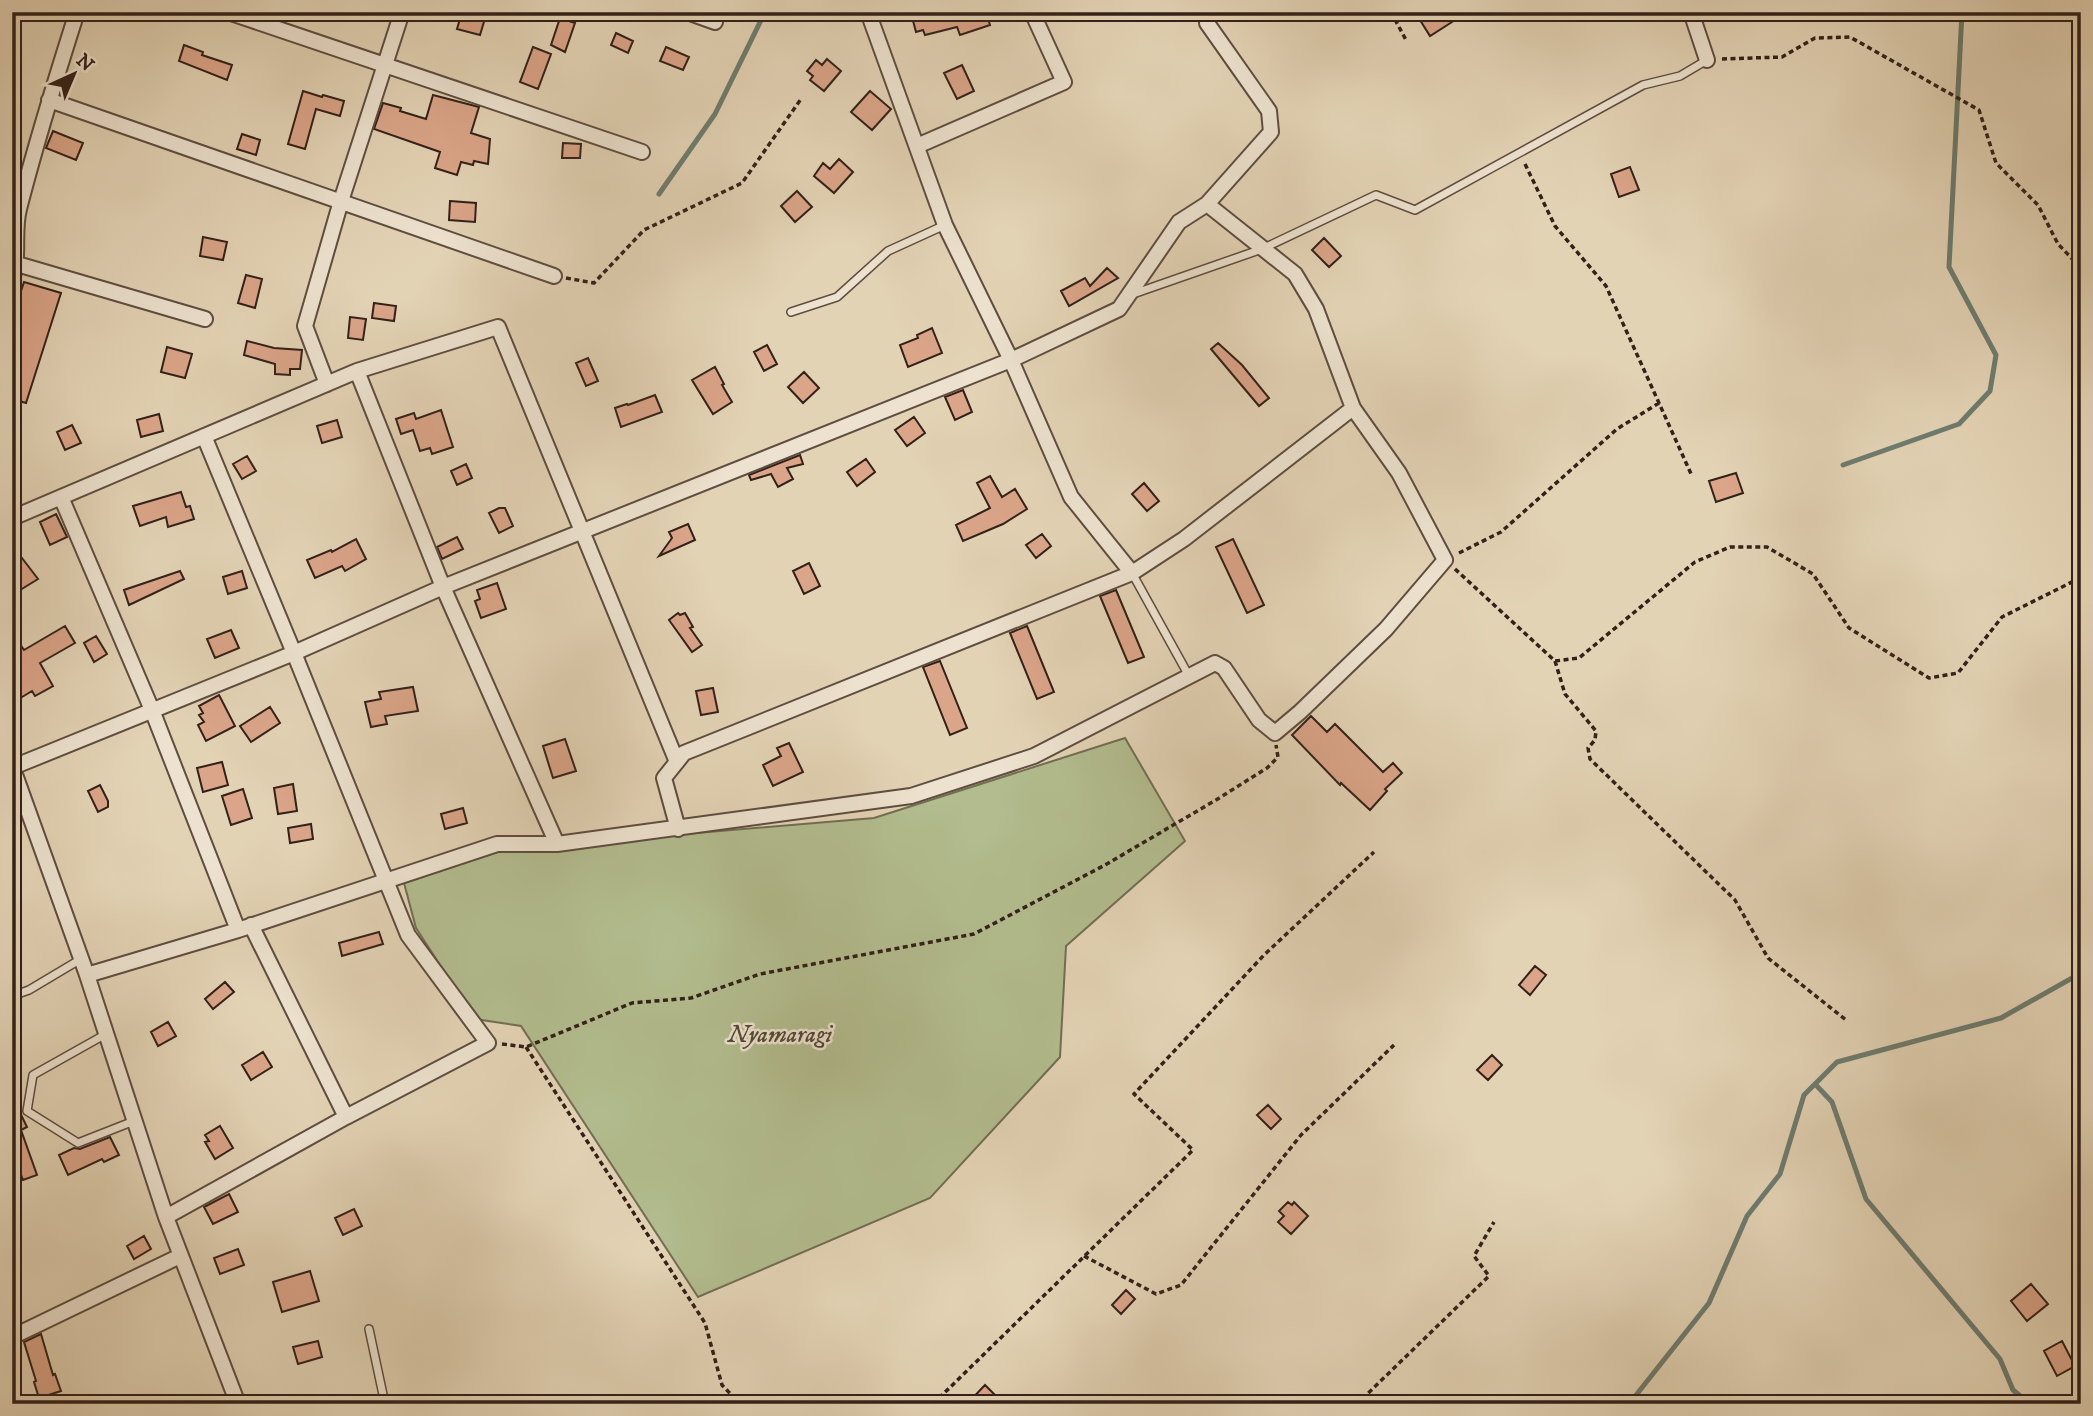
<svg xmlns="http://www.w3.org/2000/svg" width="2093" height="1416" viewBox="0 0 2093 1416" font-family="'IM FELL DW Pica',serif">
<rect width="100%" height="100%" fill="#e3d3b5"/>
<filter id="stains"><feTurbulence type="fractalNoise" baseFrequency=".00286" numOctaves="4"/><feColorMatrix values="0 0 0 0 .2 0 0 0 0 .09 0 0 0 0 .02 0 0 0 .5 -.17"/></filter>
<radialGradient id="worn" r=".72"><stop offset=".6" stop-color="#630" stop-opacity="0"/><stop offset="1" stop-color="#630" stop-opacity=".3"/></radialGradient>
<path fill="#b2bc8e" stroke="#726e54" stroke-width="2" d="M 1125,738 L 1185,841 L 1066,946 L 1060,1057 L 930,1198 L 698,1297 L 521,1026 L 475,1019 L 416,928 L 404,883 L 507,849 L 874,818 Z"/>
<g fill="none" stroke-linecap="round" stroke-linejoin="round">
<path stroke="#6e7c6f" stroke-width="5" d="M 659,194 L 715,114 L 765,12
M 1843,465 L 1959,424 L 1990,391 L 1996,355 L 1949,267 L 1962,12
M 1815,1084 L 1832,1102 L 1866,1199 L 2000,1359 L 2013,1390 L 2030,1404
M 1629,1404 L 1709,1303 L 1747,1216 L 1780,1174 L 1804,1095 L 1837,1062 L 2001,1018 L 2081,973"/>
</g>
<path fill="#dba589" stroke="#322019" stroke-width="2" d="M 462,12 L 478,12 L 486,15 L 480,35 L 457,29 Z
M 928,12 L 938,12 L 940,19 L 961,12 L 986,12 L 990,25 L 960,35 L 957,27 L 925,35 L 923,30 L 916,32 L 912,17 Z
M 1415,12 L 1446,12 L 1452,22 L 1430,36 Z
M 560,18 L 575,23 L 565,52 L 551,45 Z
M 616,33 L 633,41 L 628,53 L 611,45 Z
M 184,45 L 203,52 L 202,55 L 232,65 L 227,80 L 179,61 Z
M 533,47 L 551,54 L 538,89 L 520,82 Z
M 666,47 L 689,57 L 683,70 L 660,61 Z
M 827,59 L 841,71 L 824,91 L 810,80 L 813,76 L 807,71 L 816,60 L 822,65 Z
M 962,65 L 974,91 L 957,99 L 944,73 Z
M 303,91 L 322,97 L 323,95 L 344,101 L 340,116 L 316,109 L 305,149 L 288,144 Z
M 870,91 L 891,109 L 872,130 L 851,112 Z
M 433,95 L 479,107 L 471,133 L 490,139 L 488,164 L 474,161 L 473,165 L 461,162 L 457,175 L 435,168 L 440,152 L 374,129 L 383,103 L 401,108 L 400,111 L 426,119 Z
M 53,131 L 83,143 L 76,160 L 46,148 Z
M 242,134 L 260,140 L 256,155 L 237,149 Z
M 563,143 L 581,144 L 580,158 L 562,158 Z
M 839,159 L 853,172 L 834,193 L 814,176 L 823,163 L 830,169 Z
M 1630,167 L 1639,190 L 1619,197 L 1611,174 Z
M 797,191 L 812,207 L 795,222 L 781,206 Z
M 450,201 L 476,203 L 475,222 L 449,220 Z
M 203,237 L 227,242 L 223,260 L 200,256 Z
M 1324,238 L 1341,256 L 1329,267 L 1312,250 Z
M 1107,268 L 1118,278 L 1069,306 L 1061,291 L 1085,278 L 1090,286 Z
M 246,275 L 262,279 L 255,308 L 238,303 Z
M 24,282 L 61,293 L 26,403 L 12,399 L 12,318 Z
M 374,303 L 396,306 L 394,321 L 372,318 Z
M 350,317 L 366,319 L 363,340 L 348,338 Z
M 932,328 L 942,353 L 908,367 L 900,345 L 918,338 L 917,335 Z
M 247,341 L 274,348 L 302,350 L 300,369 L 290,369 L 290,375 L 275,374 L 275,364 L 244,355 Z
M 1218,343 L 1242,365 L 1269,398 L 1259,406 L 1211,349 Z
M 767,345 L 777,364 L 764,371 L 754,352 Z
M 167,347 L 192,354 L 185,378 L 161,372 Z
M 588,358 L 598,381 L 586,386 L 576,363 Z
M 715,367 L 724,384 L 722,385 L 732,402 L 713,414 L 692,380 Z
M 804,372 L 819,388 L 803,403 L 788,387 Z
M 963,390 L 972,412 L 955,420 L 945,397 Z
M 655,395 L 662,412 L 621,427 L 615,408 L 627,404 L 628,405 Z
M 441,410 L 453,447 L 432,454 L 430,448 L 420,451 L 413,430 L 401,434 L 396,419 L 414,413 L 416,419 Z
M 159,414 L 163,431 L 141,437 L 137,420 Z
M 914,417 L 925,433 L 907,446 L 895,430 Z
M 337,420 L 342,437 L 322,443 L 317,426 Z
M 72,425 L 81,443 L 65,450 L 57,432 Z
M 800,455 L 803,464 L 787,468 L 793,479 L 778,487 L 771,474 L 751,480 L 749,475 Z
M 247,456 L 256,471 L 242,479 L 233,464 Z
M 866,459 L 875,472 L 857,486 L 847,472 Z
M 466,464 L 472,478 L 457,485 L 451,471 Z
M 1736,473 L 1743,493 L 1716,502 L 1709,481 Z
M 990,476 L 1002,497 L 1015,489 L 1027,509 L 1003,524 L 963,541 L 956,525 L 990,508 L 977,483 Z
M 1144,483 L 1159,501 L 1147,511 L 1132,494 Z
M 181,492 L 186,507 L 190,506 L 194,519 L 168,527 L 166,517 L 140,526 L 133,506 Z
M 499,508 L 505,508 L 513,526 L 499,533 L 489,513 Z
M 56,514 L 67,537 L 50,545 L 40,522 Z
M 688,524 L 695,540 L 659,556 L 672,538 L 669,532 Z
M 1042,534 L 1051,546 L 1036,558 L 1026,545 Z
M 457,537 L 463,549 L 442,559 L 437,547 Z
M 356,539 L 366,559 L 345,571 L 342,566 L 315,578 L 307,560 L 331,550 L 332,552 Z
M 1233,539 L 1264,605 L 1247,613 L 1216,547 Z
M 12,545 L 38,579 L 12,595 Z
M 809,563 L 820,586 L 804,594 L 793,571 Z
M 180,571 L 184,579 L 129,605 L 124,590 Z
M 242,571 L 247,588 L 228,594 L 223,577 Z
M 497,583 L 506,609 L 481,618 L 475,601 L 480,599 L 477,590 Z
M 1116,590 L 1144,657 L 1128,663 L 1100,596 Z
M 678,613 L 680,615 L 685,613 L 693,627 L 690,628 L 702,645 L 692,652 L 669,620 Z
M 65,626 L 75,643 L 40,663 L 53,686 L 35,696 L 32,691 L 12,703 L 12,632 L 24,650 Z
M 1027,626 L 1054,692 L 1037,699 L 1010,633 Z
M 231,630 L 239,648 L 215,658 L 207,639 Z
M 96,636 L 107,654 L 94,662 L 84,643 Z
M 940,661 L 967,728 L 950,735 L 923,667 Z
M 413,687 L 418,711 L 385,716 L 387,724 L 371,727 L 365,702 L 381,699 L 379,692 Z
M 713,688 L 718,712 L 701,715 L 696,691 Z
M 219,695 L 235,726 L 206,741 L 198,725 L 204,722 L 199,715 L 203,713 L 199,706 Z
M 270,707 L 280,723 L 251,742 L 240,726 Z
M 1311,716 L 1327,732 L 1335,724 L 1383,772 L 1393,763 L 1402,773 L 1385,789 L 1387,791 L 1370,810 L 1341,783 L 1340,785 L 1292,735 Z
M 565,739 L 576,771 L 553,778 L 543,746 Z
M 789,743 L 803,772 L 773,786 L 763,765 L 781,756 L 777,748 Z
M 222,762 L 228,785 L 203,792 L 197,768 Z
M 293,784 L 297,811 L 278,814 L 274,788 Z
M 100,785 L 108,801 L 108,807 L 98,812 L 88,791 Z
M 243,789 L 252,818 L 231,825 L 222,796 Z
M 463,808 L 467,823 L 445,829 L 441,814 Z
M 311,824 L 313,839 L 290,843 L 288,828 Z
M 379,932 L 383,944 L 342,956 L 339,943 Z
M 1535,966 L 1546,975 L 1530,995 L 1519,985 Z
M 225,982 L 234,992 L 213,1009 L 205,999 Z
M 168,1022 L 176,1036 L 158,1046 L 151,1032 Z
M 263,1052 L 272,1067 L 251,1080 L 242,1065 Z
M 1492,1055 L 1502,1065 L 1488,1080 L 1477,1070 Z
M 12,1096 L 27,1127 L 21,1130 L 37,1175 L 23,1180 L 12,1151 Z
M 1268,1105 L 1281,1119 L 1271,1129 L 1257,1115 Z
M 220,1126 L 233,1148 L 215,1159 L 205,1142 L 209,1141 L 205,1135 Z
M 110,1137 L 119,1155 L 104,1162 L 102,1159 L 68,1175 L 59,1155 L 74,1148 L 80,1149 Z
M 229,1194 L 238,1212 L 213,1224 L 204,1207 Z
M 1288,1202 L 1292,1205 L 1294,1202 L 1308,1216 L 1291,1234 L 1278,1222 L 1284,1216 L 1279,1211 Z
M 354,1209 L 362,1226 L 343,1235 L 335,1218 Z
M 144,1236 L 151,1249 L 134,1259 L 127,1246 Z
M 238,1249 L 244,1265 L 220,1274 L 214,1258 Z
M 310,1271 L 319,1301 L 282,1312 L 273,1282 Z
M 2031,1284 L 2048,1304 L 2027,1321 L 2011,1301 Z
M 1126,1290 L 1135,1299 L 1121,1314 L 1112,1305 Z
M 41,1334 L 53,1375 L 55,1374 L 61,1391 L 39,1398 L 34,1382 L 36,1381 L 24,1342 Z
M 318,1341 L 322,1357 L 298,1364 L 293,1347 Z
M 2062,1341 L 2075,1366 L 2057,1376 L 2044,1351 Z
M 985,1385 L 1004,1404 L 967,1404 Z"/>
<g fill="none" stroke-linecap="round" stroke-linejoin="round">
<defs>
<path id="service" d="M 1133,294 L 1262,249 L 1376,195 L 1415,210 L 1643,85 L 1680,76 L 1707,60
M 791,312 L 837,297 L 888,251 L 945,225
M 1132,573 L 1189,676
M 12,996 L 29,990 L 81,959
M 106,1034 L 33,1075 L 27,1111 L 78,1143 L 134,1121
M 369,1329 L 385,1404"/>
<path id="minor" d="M 228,12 L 642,152
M 687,12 L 715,22
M 868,12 L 945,225 L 1011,360 L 1071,497 L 1132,573
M 1691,12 L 1707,60
M 49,100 L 554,276
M 917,146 L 1064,82 L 1032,12
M 17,264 L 205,319
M 12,279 C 20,256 13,232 19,209 C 36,143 56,78 77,12
M 357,371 L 443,587 L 557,844
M 327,384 L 305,326 L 341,201 L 402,12
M 61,497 L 152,710 L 238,930
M 12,518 L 357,371 L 498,327 L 677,762
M 12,766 L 87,975 L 166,1217 L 238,1404
M 13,767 L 294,653 L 443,587 L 1011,360 L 1119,309 L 1179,222 L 1207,204 L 1271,132 L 1269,111 L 1207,23 L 1208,12
M 678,829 L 664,778 L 684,753 L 1132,573 L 1184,539 L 1353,408
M 251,925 L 346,1117
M 87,975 L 238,930 L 497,844 L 557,844 L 911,796 L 1034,756 L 1215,663 L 1224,668 L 1259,720 L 1275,733 L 1300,712 L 1386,629 L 1445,560 L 1399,473 L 1353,408 L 1316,309 L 1295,274 L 1207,204
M 166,1217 L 346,1117 L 488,1043 L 408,935 L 294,653 L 204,436
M 12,1337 L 180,1256"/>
</defs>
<use href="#service" stroke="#5e4d40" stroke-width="10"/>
<use href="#minor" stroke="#5e4d40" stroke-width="18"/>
<path stroke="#322019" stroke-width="3.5" stroke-dasharray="5 3.5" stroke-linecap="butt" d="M 1391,12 L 1406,40
M 1722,59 L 1782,57 L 1815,38 L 1850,37 L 1979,110 L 1996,163 L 2038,205 L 2058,244 L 2081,268
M 1525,164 L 1555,226 L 1606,286 L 1692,476
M 566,278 L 594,283 L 644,230 L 742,183 L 801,99
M 1459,553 L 1501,532 L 1617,429 L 1659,403
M 1455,569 L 1555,661 L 1579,658 L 1695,562 L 1730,547 L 1767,547 L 1813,574 L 1849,628 L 1929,678 L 1958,673 L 2002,617 L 2076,580 L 2081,575
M 1555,661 L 1565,694 L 1596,731 L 1595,740 L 1588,748 L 1590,759 L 1735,900 L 1768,958 L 1846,1020
M 502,1044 L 526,1047 L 632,1003 L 691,998 L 760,974 L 974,934 L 1105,865 L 1216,800 L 1267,768 L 1278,757 L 1276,745
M 526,1047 L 705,1323 L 722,1385 L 740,1404
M 1084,1256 L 1156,1294 L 1181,1285 L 1301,1135 L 1394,1045
M 933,1404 L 1193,1150 L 1134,1094 L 1264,955 L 1374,852
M 1330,1404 L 1332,1402 L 1360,1401 L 1489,1276 L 1474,1256 L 1494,1222"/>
<use href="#service" stroke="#ede2cf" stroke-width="7"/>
<use href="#minor" stroke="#ede2cf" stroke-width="14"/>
</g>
<g text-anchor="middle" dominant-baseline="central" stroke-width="5" stroke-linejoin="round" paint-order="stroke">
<g font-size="24" font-style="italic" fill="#524736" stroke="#ede2cf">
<text x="780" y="1035">Nyamaragi</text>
</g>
</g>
<rect width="2093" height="1416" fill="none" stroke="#e3d3b5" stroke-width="42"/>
<rect x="14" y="14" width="2065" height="1388" fill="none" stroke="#322019" stroke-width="3.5"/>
<rect x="21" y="21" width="2051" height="1374" fill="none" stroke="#322019" stroke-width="2"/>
<g transform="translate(74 74) rotate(44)" stroke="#ede2cf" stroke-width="5" paint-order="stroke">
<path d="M0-5L12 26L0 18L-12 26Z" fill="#322019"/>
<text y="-10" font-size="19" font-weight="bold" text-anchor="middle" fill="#322019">N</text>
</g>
<rect width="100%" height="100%" filter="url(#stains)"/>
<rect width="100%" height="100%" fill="url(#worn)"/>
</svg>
